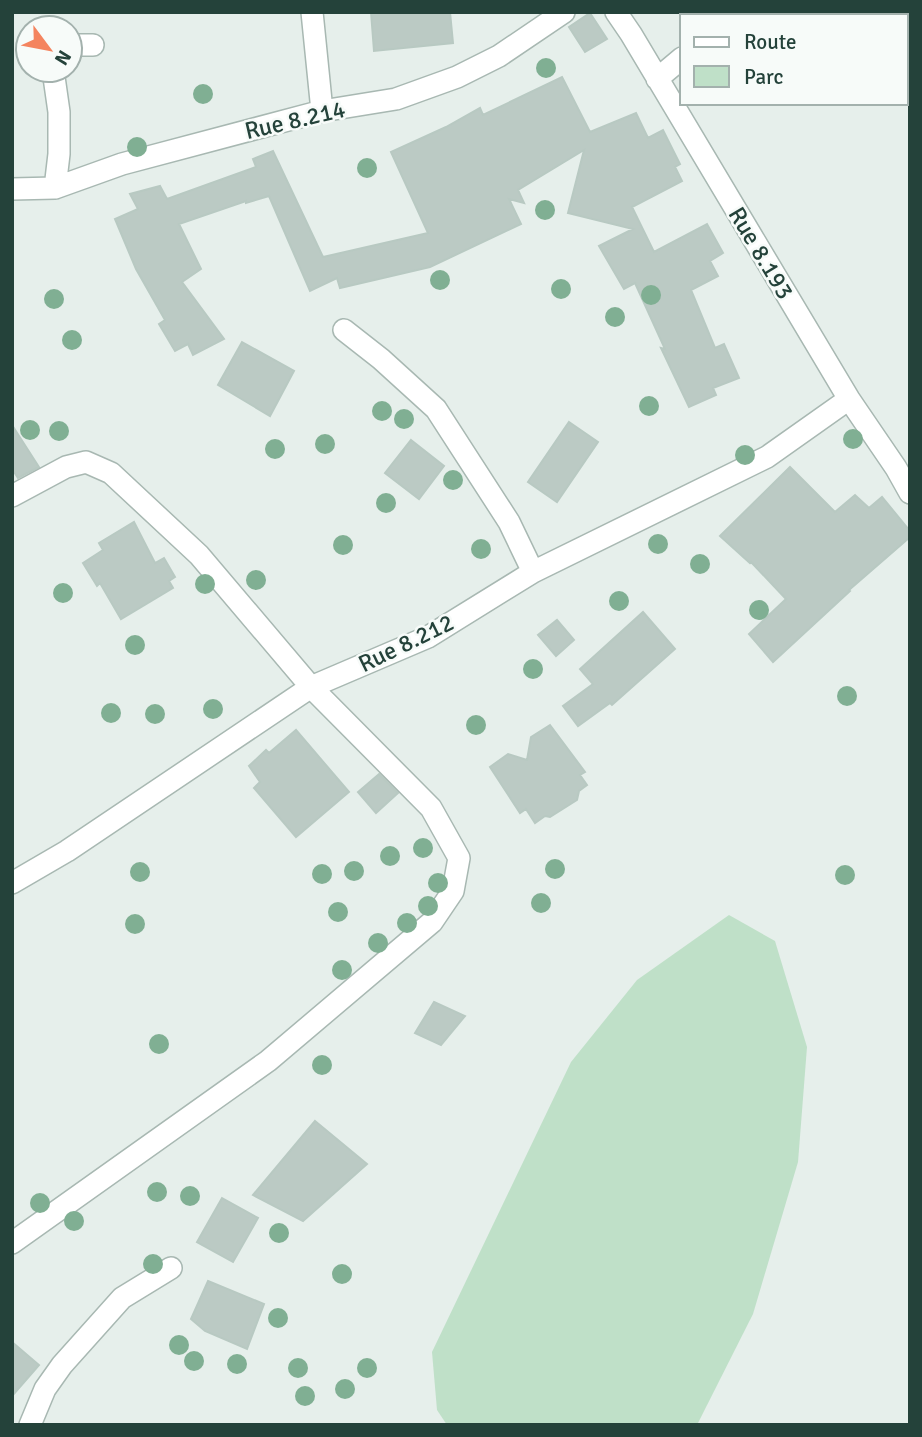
<svg xmlns="http://www.w3.org/2000/svg" width="922" height="1437" viewBox="0 0 922 1437" font-family="Signika,sans-serif">
<rect width="100%" height="100%" fill="#e6efeb"/>
<path fill="#bfe0c8" d="M 729,915 L 775,941 L 807,1047 L 798,1162 L 753,1314 L 697,1425 L 447,1425 L 437,1410 L 432,1352 L 571,1062 L 637,980 Z"/>
<path fill="#bbcac4" stroke="#b8c9c2" stroke-width="2" d="M 371,12 L 450,12 L 453,43 L 374,51 Z
M 590,13 L 607,39 L 585,52 L 569,27 Z
M 562,77 L 590,132 L 636,113 L 648,138 L 663,130 L 680,164 L 675,167 L 682,181 L 632,207 L 654,252 L 707,224 L 723,253 L 710,261 L 718,276 L 691,290 L 715,348 L 724,344 L 739,378 L 713,388 L 716,395 L 689,407 L 661,348 L 665,349 L 635,283 L 624,289 L 599,246 L 633,229 L 568,213 L 584,150 L 518,190 L 524,203 L 509,199 L 521,224 L 430,267 L 340,288 L 337,278 L 310,291 L 269,196 L 246,203 L 246,201 L 179,224 L 201,269 L 182,282 L 224,339 L 193,355 L 188,344 L 175,351 L 159,324 L 165,320 L 136,269 L 115,219 L 138,209 L 130,194 L 160,186 L 167,199 L 256,167 L 253,159 L 273,151 L 323,257 L 428,233 L 391,152 L 446,127 L 480,108 L 483,115 Z
M 242,342 L 294,371 L 270,416 L 218,385 Z
M 569,422 L 598,442 L 557,502 L 528,482 Z
M 12,425 L 39,467 L 18,478 L 12,469 Z
M 411,440 L 444,466 L 419,499 L 385,473 Z
M 790,467 L 835,512 L 855,495 L 869,508 L 882,497 L 910,531 L 910,537 L 849,590 L 850,591 L 773,662 L 749,634 L 786,599 L 751,562 L 750,563 L 720,536 Z
M 134,522 L 155,563 L 164,558 L 175,577 L 169,581 L 173,588 L 121,619 L 100,583 L 97,586 L 83,563 L 103,550 L 99,543 Z
M 643,612 L 675,649 L 612,705 L 610,703 L 578,726 L 563,706 L 593,684 L 580,669 Z
M 557,620 L 574,640 L 556,656 L 538,635 Z
M 550,725 L 585,772 L 580,775 L 587,785 L 579,791 L 577,800 L 550,817 L 545,816 L 535,823 L 526,809 L 520,813 L 490,767 L 508,754 L 527,760 L 531,737 Z
M 296,730 L 349,792 L 296,837 L 254,788 L 260,782 L 249,766 L 266,750 L 269,753 Z
M 379,774 L 398,793 L 376,813 L 358,792 Z
M 434,1002 L 465,1016 L 441,1045 L 415,1033 Z
M 315,1121 L 367,1164 L 303,1221 L 253,1195 Z
M 222,1198 L 258,1218 L 233,1262 L 197,1242 Z
M 208,1281 L 264,1304 L 247,1349 L 205,1331 L 191,1319 Z
M 12,1342 L 39,1365 L 12,1396 Z"/>
<g fill="none" stroke-linecap="round" stroke-linejoin="round">
<defs>
<path id="minor" d="M 312,12 L 322,111
M 616,12 L 631,34 L 849,399 L 896,468 L 910,493
M 722,16 L 724,12
M 70,45 L 93,45
M 53,70 L 59,112 L 59,154 L 55,188
M 657,79 L 682,58
M 12,189 L 55,188 L 122,164 L 322,111 L 396,99 L 457,77 L 499,56 L 564,12
M 344,330 L 381,359 L 436,409 L 509,522 L 533,572
M 12,496 L 66,467 L 86,462 L 111,473 L 199,555 L 311,687 L 428,637 L 533,572 L 767,457 L 849,399
M 12,883 L 67,851 L 311,687 L 431,808 L 459,858 L 453,891 L 432,922 L 268,1061 L 12,1243
M 30,1425 L 45,1389 L 62,1365 L 122,1298 L 171,1268"/>
</defs>
<use href="#minor" stroke="#a8b8b2" stroke-width="24"/>
<use href="#minor" stroke="#fff" stroke-width="21"/>
</g>
<g fill="#80af93">
<circle cx="546" cy="68" r="10"/>
<circle cx="203" cy="94" r="10"/>
<circle cx="137" cy="147" r="10"/>
<circle cx="367" cy="168" r="10"/>
<circle cx="545" cy="210" r="10"/>
<circle cx="440" cy="280" r="10"/>
<circle cx="561" cy="289" r="10"/>
<circle cx="651" cy="295" r="10"/>
<circle cx="54" cy="299" r="10"/>
<circle cx="615" cy="317" r="10"/>
<circle cx="72" cy="340" r="10"/>
<circle cx="649" cy="406" r="10"/>
<circle cx="382" cy="411" r="10"/>
<circle cx="404" cy="419" r="10"/>
<circle cx="30" cy="430" r="10"/>
<circle cx="59" cy="431" r="10"/>
<circle cx="853" cy="439" r="10"/>
<circle cx="325" cy="444" r="10"/>
<circle cx="275" cy="449" r="10"/>
<circle cx="745" cy="455" r="10"/>
<circle cx="453" cy="480" r="10"/>
<circle cx="386" cy="503" r="10"/>
<circle cx="658" cy="544" r="10"/>
<circle cx="343" cy="545" r="10"/>
<circle cx="481" cy="549" r="10"/>
<circle cx="700" cy="564" r="10"/>
<circle cx="256" cy="580" r="10"/>
<circle cx="205" cy="584" r="10"/>
<circle cx="63" cy="593" r="10"/>
<circle cx="619" cy="601" r="10"/>
<circle cx="759" cy="610" r="10"/>
<circle cx="135" cy="645" r="10"/>
<circle cx="533" cy="669" r="10"/>
<circle cx="847" cy="696" r="10"/>
<circle cx="213" cy="709" r="10"/>
<circle cx="111" cy="713" r="10"/>
<circle cx="155" cy="714" r="10"/>
<circle cx="476" cy="725" r="10"/>
<circle cx="423" cy="848" r="10"/>
<circle cx="390" cy="856" r="10"/>
<circle cx="555" cy="869" r="10"/>
<circle cx="354" cy="871" r="10"/>
<circle cx="140" cy="872" r="10"/>
<circle cx="322" cy="874" r="10"/>
<circle cx="845" cy="875" r="10"/>
<circle cx="438" cy="883" r="10"/>
<circle cx="541" cy="903" r="10"/>
<circle cx="428" cy="906" r="10"/>
<circle cx="338" cy="912" r="10"/>
<circle cx="407" cy="923" r="10"/>
<circle cx="135" cy="924" r="10"/>
<circle cx="378" cy="943" r="10"/>
<circle cx="342" cy="970" r="10"/>
<circle cx="159" cy="1044" r="10"/>
<circle cx="322" cy="1065" r="10"/>
<circle cx="157" cy="1192" r="10"/>
<circle cx="190" cy="1196" r="10"/>
<circle cx="40" cy="1203" r="10"/>
<circle cx="74" cy="1221" r="10"/>
<circle cx="279" cy="1233" r="10"/>
<circle cx="153" cy="1264" r="10"/>
<circle cx="342" cy="1274" r="10"/>
<circle cx="278" cy="1318" r="10"/>
<circle cx="179" cy="1345" r="10"/>
<circle cx="194" cy="1361" r="10"/>
<circle cx="237" cy="1364" r="10"/>
<circle cx="298" cy="1368" r="10"/>
<circle cx="367" cy="1368" r="10"/>
<circle cx="345" cy="1389" r="10"/>
<circle cx="305" cy="1396" r="10"/>
</g>
<g text-anchor="middle" dominant-baseline="central" stroke-width="5" stroke-linejoin="round" paint-order="stroke">
<g font-size="24" fill="#24423a" stroke="#f7fbf9">
<text transform="translate(295 120) rotate(-13)">Rue 8.214</text>
<text transform="translate(761 253) rotate(59)">Rue 8.193</text>
<text transform="translate(406 643) rotate(-26)">Rue 8.212</text>
</g>
</g>
<rect width="922" height="1437" fill="none" stroke="#24423a" stroke-width="28"/>
<rect x="680" y="14" width="228" height="91" fill="#f7fbf9" stroke="#a3b1ad" stroke-width="2"/>
<rect x="694" y="37" width="35" height="10" fill="#ffffff" stroke="#a3b1ad" stroke-width="2"/>
<text x="744" y="49" font-size="21" fill="#24423a">Route</text>
<rect x="694" y="66" width="35" height="21" fill="#bfe0c8" stroke="#a3b1ad" stroke-width="2"/>
<text x="744" y="84" font-size="21" fill="#24423a">Parc</text>
<g transform="translate(49 49) rotate(122)"><circle r="33" fill="#f7fbf9" stroke="#a3b1ad" stroke-width="2"/>
<path d="M0-5L12 26L0 18L-12 26Z" fill="#f4845f"/>
<text y="-10" font-size="19" font-weight="bold" text-anchor="middle" fill="#24423a">N</text>
</g>
</svg>
